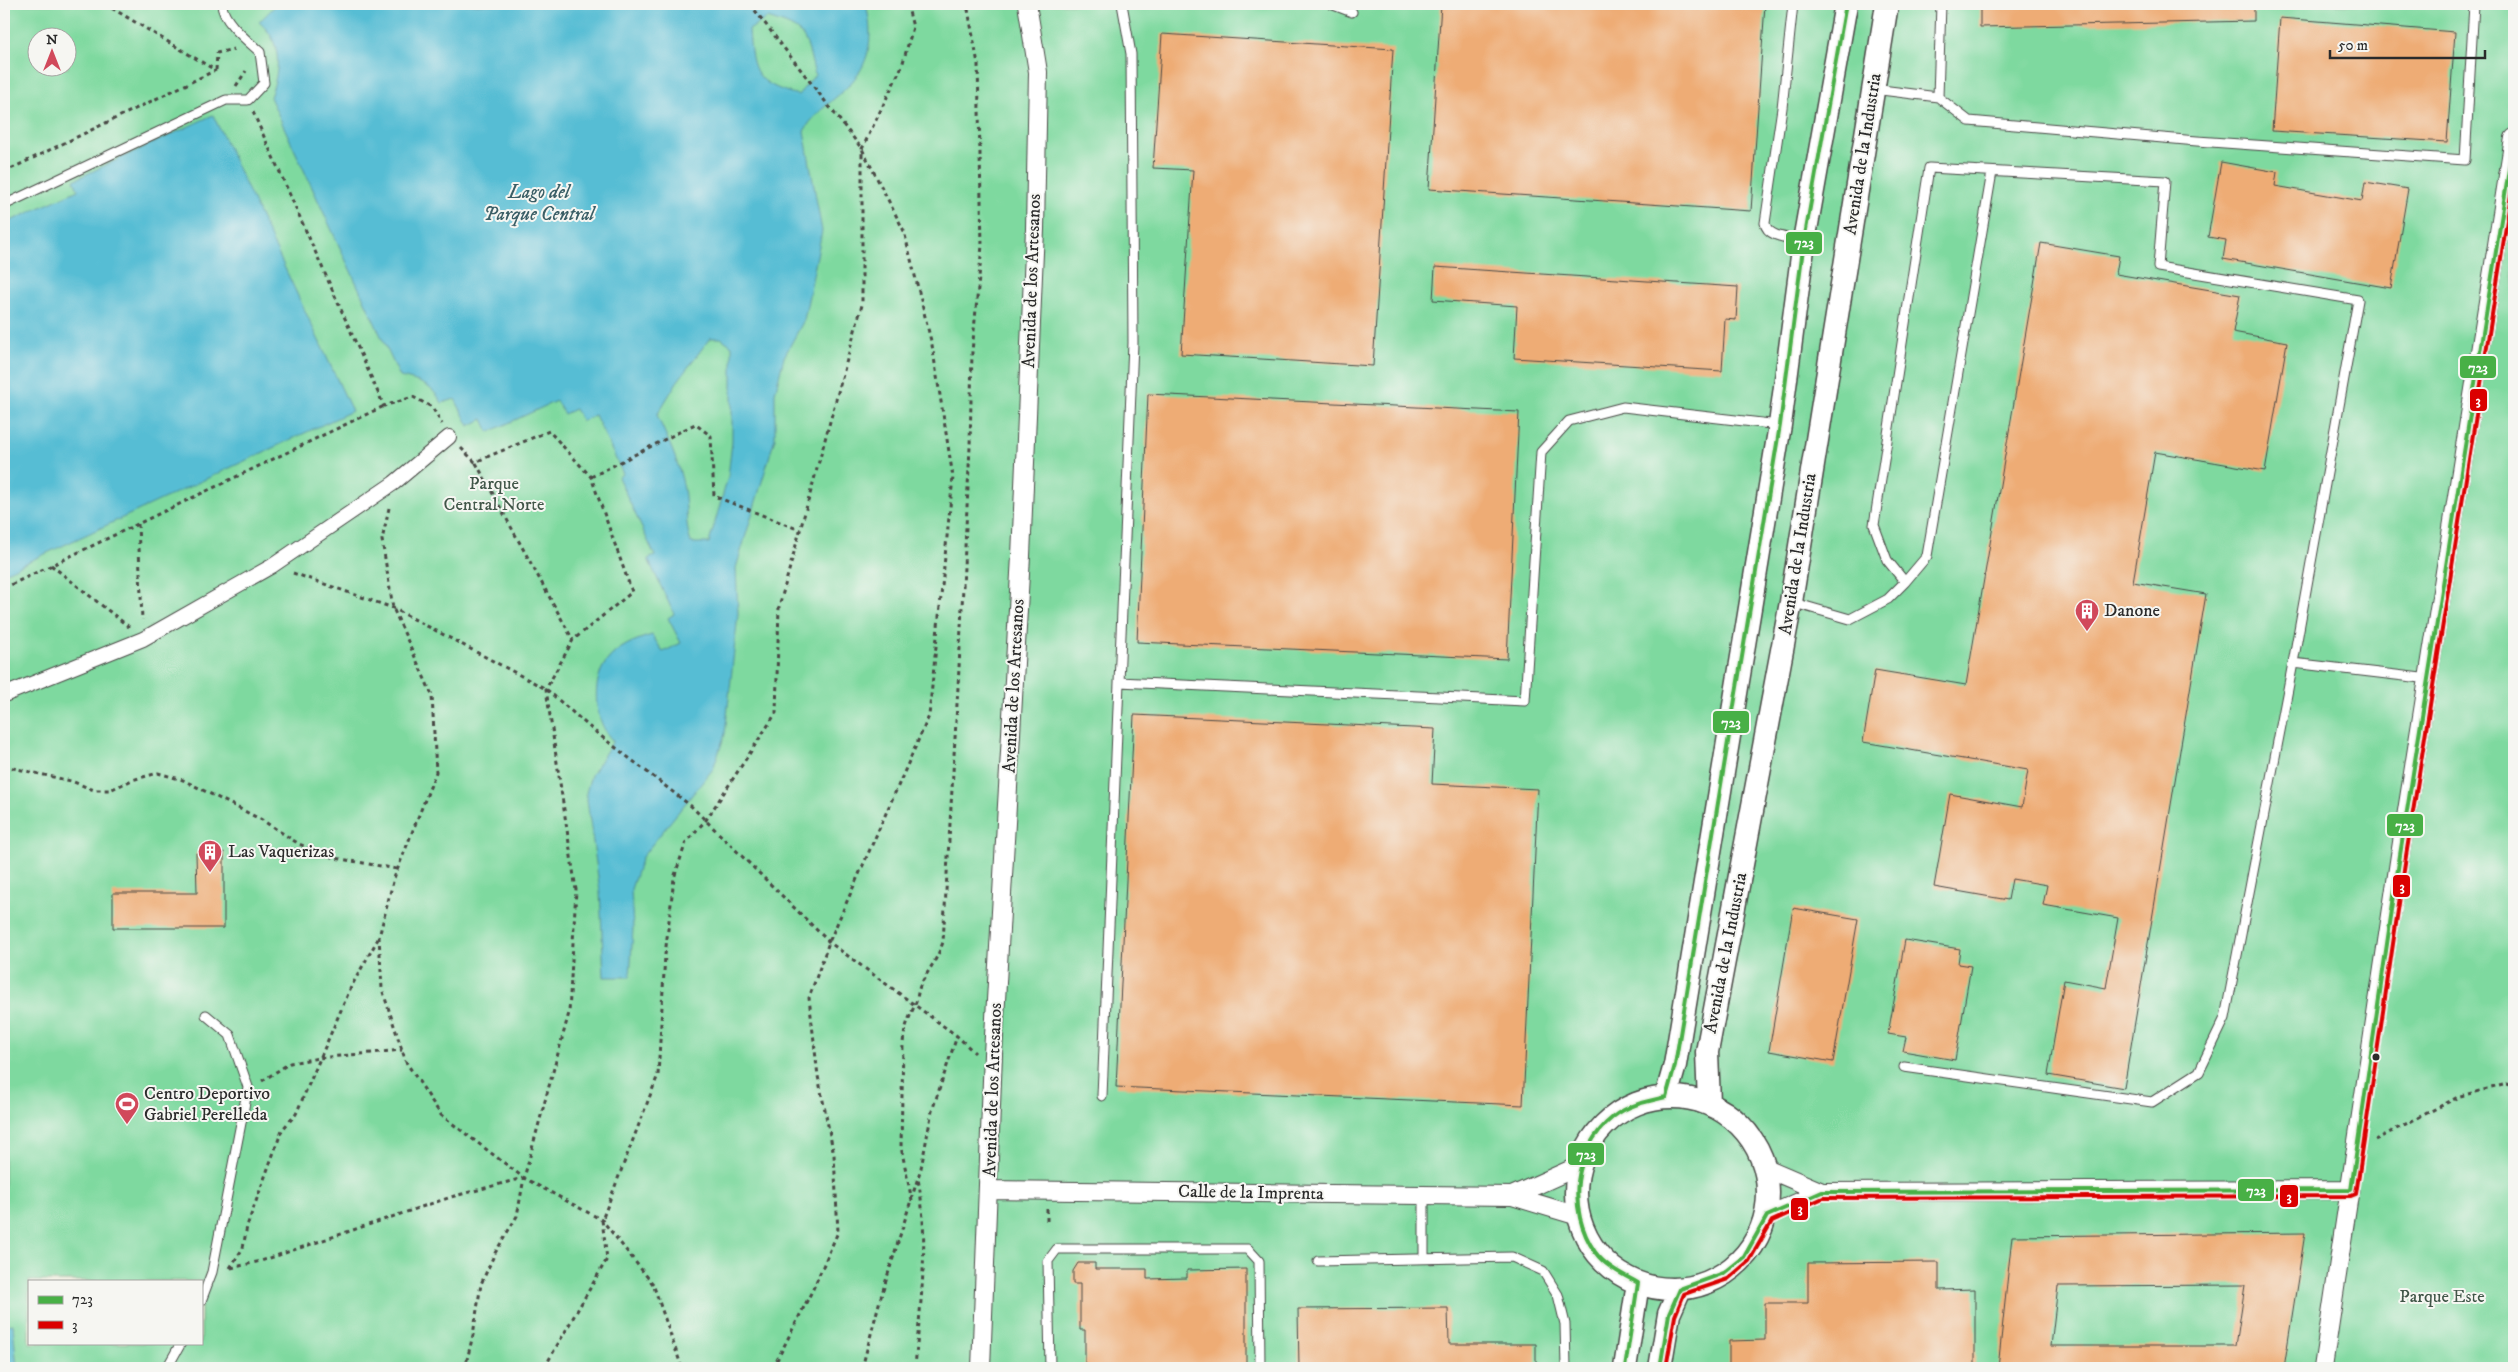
<svg xmlns="http://www.w3.org/2000/svg" width="2518" height="1372" viewBox="0 0 2518 1372" font-family="'IM FELL DW Pica',serif">
<rect width="100%" height="100%" fill="#f6f6f2"/>
<filter id="ink" filterUnits="userSpaceOnUse"><feTurbulence type="fractalNoise" baseFrequency=".02" numOctaves="2"/><feDisplacementMap in="SourceGraphic" scale="10" xChannelSelector="R" yChannelSelector="G"/><feConvolveMatrix kernelMatrix="1 2 1 2 8 2 1 2 1" color-interpolation-filters="sRGB"/></filter>
<filter id="wash" filterUnits="userSpaceOnUse"><feTurbulence type="fractalNoise" baseFrequency=".0096" numOctaves="4" result="noise"/><feDisplacementMap in="SourceGraphic" scale="20" xChannelSelector="R" yChannelSelector="G"/><feGaussianBlur stdDeviation="1.12" result="paint"/><feColorMatrix in="noise" values="0 0 0 0 0 0 0 0 0 0 0 0 0 0 0 0 0 1.4 0 .05"/><feComposite in="paint" operator="in"/></filter>
<g filter="url(#wash)">
<rect width="100%" height="100%" fill="#eeebd7"/>
<path fill="#7ed99f" stroke="#548265" fill-rule="evenodd" d="M 4,4 L 2514,4 L 2514,1368 L 4,1368 ZM 38,38 L 68,38 L 68,68 L 38,68 ZM 29,1281 L 201,1281 L 201,1343 L 29,1343 Z"/>
<path fill="#57bdd4" stroke="#417480" fill-rule="evenodd" d="M 277,4 L 725,4 L 728,6 L 738,4 L 866,4 C 872,29 873,56 855,78 C 840,98 818,107 804,131 L 822,231 L 804,320 L 784,357 L 775,393 L 775,438 L 736,568 L 738,614 L 725,734 L 713,769 L 642,857 L 631,889 L 633,928 L 630,977 L 604,977 L 600,891 L 586,793 L 591,775 L 613,741 C 595,723 590,684 606,662 C 617,647 635,640 652,635 L 663,652 L 681,643 L 668,618 L 674,614 L 648,559 L 655,556 L 618,477 L 623,474 L 595,415 L 582,421 L 575,409 L 564,414 L 556,401 L 489,432 L 483,419 L 469,426 L 455,399 L 442,403 C 432,385 419,381 400,377 L 270,97 C 280,70 283,42 259,22 ZM 767,18 C 808,30 805,35 815,75 L 798,95 C 755,83 752,73 749,30 ZM 710,338 L 721,338 L 732,346 L 732,442 L 728,477 L 709,543 L 691,543 C 685,525 687,507 684,489 C 679,462 668,440 657,415 L 677,382 Z
M 213,115 L 352,411 L 4,573 L 4,224 L 78,190 L 74,180 Z
M 13,1324 L 17,1368 L 4,1368 L 4,1325 Z"/>
<g id="blocks">
<path fill="#eeac74" fill-rule="evenodd" d="M 1441,4 L 1765,4 L 1751,211 L 1429,189 Z
M 1980,4 L 2254,4 L 2254,21 L 1980,27 Z
M 2280,18 L 2455,32 L 2447,142 L 2272,131 Z
M 1162,34 L 1393,49 L 1373,366 L 1181,354 L 1193,170 L 1153,168 Z
M 2221,162 L 2277,172 L 2275,186 L 2362,201 L 2365,182 L 2408,189 L 2391,288 L 2223,259 L 2226,240 L 2208,237 Z
M 2041,243 L 2119,256 L 2116,274 L 2240,295 L 2233,332 L 2287,342 L 2265,471 L 2155,452 L 2133,582 L 2206,594 L 2124,1088 L 2048,1075 L 2064,980 L 2106,988 L 2118,918 L 2043,905 L 2047,885 L 2012,879 L 2008,900 L 1934,887 L 1950,794 L 2022,807 L 2028,770 L 1863,742 L 1875,670 L 1966,685 Z
M 1435,267 L 1738,287 L 1736,320 L 1725,319 L 1722,371 L 1514,358 L 1517,306 L 1433,300 Z
M 1148,394 L 1519,412 L 1507,659 L 1137,642 Z
M 1134,715 L 1435,729 L 1432,784 L 1538,789 L 1523,1105 L 1116,1087 Z
M 224,852 L 224,928 L 113,928 L 113,893 L 197,893 L 196,853 Z
M 1793,908 L 1858,919 L 1833,1062 L 1769,1051 Z
M 1905,940 L 1960,949 L 1958,964 L 1971,966 L 1955,1060 L 1903,1051 L 1906,1037 L 1888,1034 Z
M 2305,1233 L 2284,1368 L 1998,1368 L 2012,1236 ZM 2245,1285 L 2236,1346 L 2051,1346 L 2058,1286 Z
M 1939,1262 L 1939,1290 L 1975,1289 L 1975,1368 L 1729,1368 L 1729,1341 L 1765,1340 L 1765,1303 L 1808,1303 L 1808,1263 Z
M 1078,1263 L 1095,1263 L 1095,1269 L 1147,1269 L 1147,1279 L 1187,1278 L 1187,1270 L 1246,1269 L 1246,1368 L 1085,1368 L 1085,1330 L 1080,1330 L 1080,1284 L 1073,1284 L 1073,1271 Z
M 1448,1308 L 1449,1344 L 1536,1344 L 1536,1368 L 1299,1368 L 1298,1309 Z"/>
</g>
</g>
<g filter="url(#ink)">
<use href="#blocks" fill-opacity="0" stroke="#484845" stroke-width="1"/>
<g fill="none" stroke-linecap="round" stroke-linejoin="round">
<defs>
<path id="service" d="M 1331,4 L 1352,12
M 1793,4 L 1782,108 L 1765,223 C 1767,238 1792,238 1804,241
M 1873,89 L 1938,97 L 1969,121 L 2197,141 L 2465,160 L 2474,4
M 1938,97 L 1941,4
M 4,205 L 226,100 L 248,100 L 264,83 L 260,52 C 248,41 222,21 222,4
M 1905,582 L 1887,560 L 1874,525 L 1929,168 L 2165,181 L 2158,267 L 2358,300 L 2293,663
M 1791,602 L 1850,619 L 1888,599 L 1905,582 L 1927,556 L 1992,172
M 1119,682 L 1525,701 L 1541,452 L 1569,421 L 1623,407 L 1779,425
M 1904,1067 L 2152,1102 L 2199,1072 L 2225,1018 L 2293,663 L 2430,679
M 1102,1096 L 1133,343 L 1131,54 L 1122,4
M 1424,1258 L 1424,1195
M 1318,1261 L 1512,1257 L 1543,1271 L 1558,1295 L 1565,1324 L 1566,1368
M 201,1301 L 212,1272 L 248,1087 L 230,1035 L 206,1015
M 167,1368 L 181,1343
M 1050,1368 L 1048,1261 L 1057,1249 L 1248,1249 L 1259,1261 L 1260,1368"/>
<path id="pedestrian" d="M 4,695 L 143,639 L 272,566 L 394,483 L 449,437"/>
<path id="minor" d="M 1766,1168 L 1822,1192 L 2351,1190
M 989,1190 L 1512,1196 L 1578,1216
M 1512,1196 L 1579,1166
M 1767,1216 L 1822,1192
M 981,1368 L 993,1054 L 1021,556 L 1035,229 L 1038,72 L 1027,4
M 2323,1368 L 2400,855 L 2514,138"/>
<path id="tertiary" d="M1576 1193a96 96 0 1 1 192 0a96 96 0 1 1-192 0Z
M 1666,1097 L 1675,1065 L 1780,425 L 1804,241 L 1846,4
M 1709,1103 L 1707,1052 L 1791,602 L 1887,4
M 1625,1368 L 1638,1283
M 1660,1368 L 1669,1314 L 1680,1289"/>
</defs>
<use href="#service" stroke="#484845" stroke-width="11"/>
<use href="#pedestrian" stroke="#484845" stroke-width="16"/>
<use href="#minor" stroke="#484845" stroke-width="20"/>
<use href="#tertiary" stroke="#484845" stroke-width="25"/>
<path stroke="#484845" stroke-width="3" stroke-dasharray="4 4" stroke-linecap="butt" d="M 105,4 L 215,70
M 750,4 L 862,149 L 904,231 L 932,345 L 953,477 L 929,716 L 829,942 L 809,998 L 818,1076 L 834,1155 L 838,1232 L 813,1289 L 773,1368
M 216,70 L 217,53 L 234,49
M 236,86 L 246,71
M 253,112 L 384,406 L 413,397 L 432,407 L 442,424
M 4,172 L 216,70
M 461,448 L 475,462 L 549,431 L 591,477 L 632,592 L 573,640 L 546,689 L 576,890 L 569,1013 L 524,1178 L 517,1216 L 495,1253 L 481,1284 L 473,1335 L 465,1368
M 476,463 L 573,640
M 591,477 L 695,424 L 711,436 L 714,496 L 800,530
M 389,508 L 382,540 L 393,608 L 432,695 L 436,772 L 394,878 L 379,937 L 382,989 L 406,1062 L 441,1115 L 524,1178 L 602,1220 L 653,1284 L 682,1368
M 138,524 L 142,620
M 51,565 L 129,627
M 293,573 L 393,608 L 546,689 L 593,730 L 691,806 L 829,942 L 957,1036 L 975,1053
M 4,588 L 384,406
M 4,766 L 71,781 L 94,790 L 110,790 L 132,780 L 158,773 L 183,780 L 262,820 L 299,844 L 335,858 L 397,869
M 262,1081 L 290,1063 L 319,1058 L 402,1050
M 2375,1140 L 2460,1096 L 2507,1084 L 2514,1086
M 912,1201 L 901,1147 L 903,1044 C 904,1029 908,1020 914,1007 C 918,1000 917,991 921,984 C 930,967 936,962 943,942 L 958,687 L 970,447 L 972,352 L 982,245 L 978,64 L 967,4
M 1047,1209 L 1047,1222
M 230,1268 L 243,1248 L 247,1226 L 282,1130 L 296,1114 L 351,987 L 379,937
M 231,1268 L 261,1261 L 451,1197 L 523,1178
M 547,1368 L 547,1363 L 607,1259 L 602,1220 L 658,1075 L 665,955 L 674,878 L 686,842 L 706,820 L 776,713 L 779,607 L 862,305 L 862,149 L 902,66 L 913,27 L 907,4
M 862,1368 L 880,1300 L 921,1168 L 932,1111 L 957,1036
M 915,1368 C 920,1304 930,1243 918,1179"/>
<use href="#service" stroke="#fff" stroke-width="9"/>
<use href="#pedestrian" stroke="#fff" stroke-width="14"/>
<use href="#minor" stroke="#fff" stroke-width="18"/>
<use href="#tertiary" stroke="#fff" stroke-width="22"/>
<defs>
<path id="bus-1" d="M 1625,1368 L 1638,1283 C 1622,1274 1606,1267 1595,1252 C 1566,1210 1573,1149 1613,1117 C 1628,1105 1648,1101 1666,1097 L 1675,1065 L 1780,425 L 1804,241 L 1846,4
M 1660,1368 L 1669,1314 L 1680,1289 L 1724,1273 L 1744,1257 L 1767,1216 L 1822,1192 L 2351,1190 L 2400,855 L 2514,138"/>
<path id="bus-2" d="M 1666,1368 L 1675,1316 L 1684,1294 L 1728,1279 L 1749,1261 L 1772,1221 L 1823,1198 L 2351,1196 L 2356,1194 L 2406,856 L 2514,176"/>
</defs>
<use href="#bus-1" stroke="#f6f6f2" stroke-width="8"/>
<use href="#bus-2" stroke="#f6f6f2" stroke-width="8"/>
<use href="#bus-1" stroke="#48b046" stroke-width="4"/>
<use href="#bus-2" stroke="#db0000" stroke-width="4"/>
</g>
</g>
<defs>
<symbol id="building-pin" viewBox="-11 -11 22 30"><path d="M0 17L-7.5 6A9.5 9.5 0 1 1 7.5 6Z" fill="#d1495b" stroke="#f6f6f2"/><path d="M-4-6H4V6H1V3H-1V6H-4ZM-2.5-4.3h1.7v1.8h-1.7ZM.8-4.3h1.7v1.8H.8ZM-2.5-1h1.7V.8h-1.7ZM.8-1h1.7V.8H.8Z" fill="#fff"/></symbol>
<symbol id="stadium-pin" viewBox="-11 -11 22 30"><path d="M0 17L-7.5 6A9.5 9.5 0 1 1 7.5 6Z" fill="#d1495b" stroke="#f6f6f2"/><path d="M0-5a6.5 5 0 1 0 0 10a6.5 5 0 1 0 0-10ZM-3.5-1.8h7v3.6h-7Z" fill="#fff"/></symbol>
</defs>
<g fill-rule="evenodd">
<use href="#building-pin" x="2073" y="597" width="28" height="38"/>
<use href="#building-pin" x="196" y="838" width="28" height="38"/>
<use href="#stadium-pin" x="113" y="1090" width="28" height="38"/>
</g>
<circle fill="#2b2b2b" stroke="#f6f6f2" stroke-width="2" cx="2376" cy="1057" r="4.5"/>
<g text-anchor="middle" dominant-baseline="central" stroke-width="4" stroke-linejoin="round" paint-order="stroke">
<g font-size="18" fill="#2b2b2b" stroke="#f6f6f2">
<text transform="translate(1863 154) rotate(-81)">Avenida de la Industria</text>
<text transform="translate(1032 281) rotate(-88)">Avenida de los Artesanos</text>
<text transform="translate(1798 554) rotate(-81)">Avenida de la Industria</text>
<text transform="translate(1014 686) rotate(-87)">Avenida de los Artesanos</text>
<text transform="translate(1726 953) rotate(-79)">Avenida de la Industria</text>
<text transform="translate(993 1090) rotate(-88)">Avenida de los Artesanos</text>
<text transform="translate(1251 1193) rotate(1)">Calle de la Imprenta</text>
</g>
<g font-size="18" fill="#405648" stroke="#f6f6f2">
<text x="494" y="484">Parque<tspan x="494" dy="21">Central Norte</tspan></text>
<text x="2442" y="1297">Parque Este</text>
</g>
<g font-size="18" fill="#2b2b2b" stroke="#f6f6f2" text-anchor="start">
<text x="2104" y="611">Danone</text>
<text x="228" y="852">Las Vaquerizas</text>
<text x="144" y="1094">Centro Deportivo<tspan x="144" dy="21">Gabriel Perelleda</tspan></text>
</g>
<g font-size="19" font-style="italic" fill="#3a5e66" stroke="#f6f6f2">
<text x="539" y="192">Lago del<tspan x="539" dy="22">Parque Central</tspan></text>
</g>
</g>
<g stroke="#f6f6f2" stroke-width="2">
<rect x="1785" y="231" width="38" height="24" rx="5" fill="#48b046"/>
<rect x="2459" y="355" width="38" height="24" rx="5" fill="#48b046"/>
<rect x="2469" y="388" width="19" height="24" rx="5" fill="#db0000"/>
<rect x="1712" y="710" width="38" height="24" rx="5" fill="#48b046"/>
<rect x="2386" y="813" width="38" height="24" rx="5" fill="#48b046"/>
<rect x="2392" y="874" width="19" height="24" rx="5" fill="#db0000"/>
<rect x="1567" y="1142" width="38" height="24" rx="5" fill="#48b046"/>
<rect x="2237" y="1178" width="38" height="24" rx="5" fill="#48b046"/>
<rect x="2279" y="1184" width="20" height="24" rx="5" fill="#db0000"/>
<rect x="1790" y="1197" width="19" height="24" rx="5" fill="#db0000"/>
</g>
<g font-size="14" text-anchor="middle" font-weight="bold" fill="#fff">
<text x="1804" y="247">723</text>
<text x="2478" y="372">723</text>
<text x="2478" y="405">3</text>
<text x="1731" y="727">723</text>
<text x="2405" y="830">723</text>
<text x="2402" y="891">3</text>
<text x="1586" y="1159">723</text>
<text x="2256" y="1195">723</text>
<text x="2289" y="1201">3</text>
<text x="1800" y="1213">3</text>
</g>
<rect width="2518" height="1372" fill="none" stroke="#f6f6f2" stroke-width="20"/>
<rect x="28" y="1280" width="175" height="65" fill="#f6f6f2" stroke="#a5a5a2"/>
<rect x="38" y="1296" width="25" height="8" fill="#48b046" stroke="#a5a5a2"/>
<text x="72" y="1304" font-size="15" fill="#2b2b2b">723</text>
<rect x="38" y="1321" width="25" height="8" fill="#db0000" stroke="#a5a5a2"/>
<text x="72" y="1330" font-size="15" fill="#2b2b2b">3</text>
<g transform="translate(52 52)"><circle r="24" fill="#f6f6f2" stroke="#a5a5a2"/>
<path d="M0-4L9 19L0 12L-9 19Z" fill="#d1495b"/>
<text y="-8" font-size="14" font-weight="bold" text-anchor="middle" fill="#2b2b2b">N</text>
</g>
<path d="M2330 50v8h155v-8" fill="none" stroke="#2b2b2b" stroke-width="2.5"/>
<text x="2338" y="50" font-size="15" fill="#2b2b2b" stroke="#f6f6f2" stroke-width="4" paint-order="stroke">50 m</text>
</svg>
